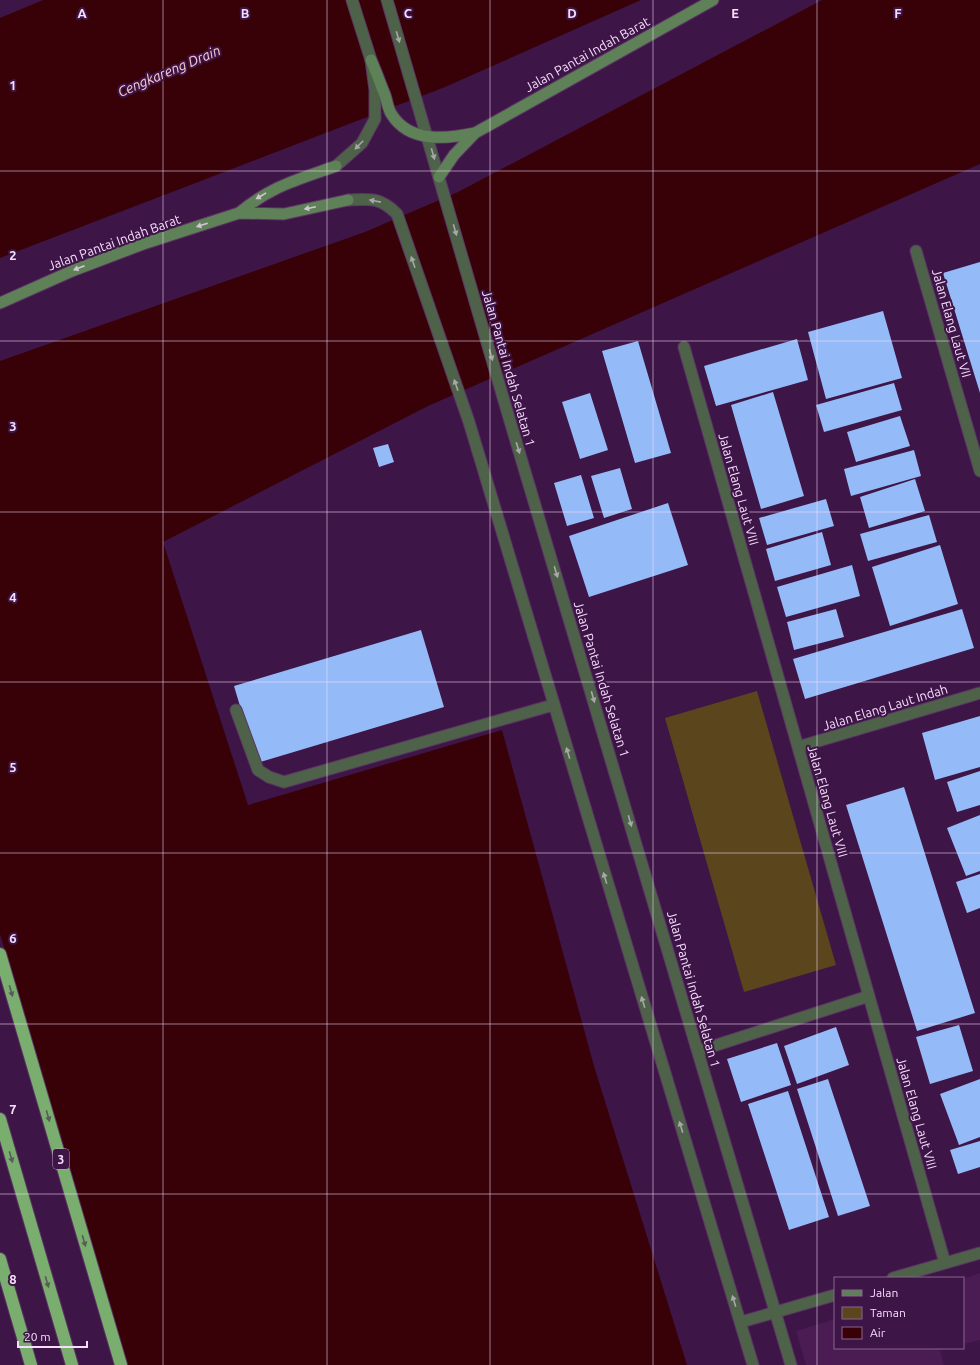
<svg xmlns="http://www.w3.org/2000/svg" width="980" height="1365" viewBox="0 0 980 1365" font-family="Ubuntu,sans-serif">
<rect width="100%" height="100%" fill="#3e1547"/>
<path fill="#4a1c53" d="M 980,1273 L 980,1340 L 963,1344 L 963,1279 Z
M 835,1319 L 835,1348 L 947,1348 L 940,1350 L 944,1365 L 806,1365 L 796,1331 Z"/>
<path fill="#5b451c" d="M 757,691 L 836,965 L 744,992 L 665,718 Z"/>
<path fill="#380108" d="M 43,0 L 641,0 L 445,87 L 0,258 L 0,18 Z
M 822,0 L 980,0 L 980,164 L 428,406 L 163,542 L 248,805 L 502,730 L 594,1066 L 687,1365 L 127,1365 L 0,934 L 0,361 L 365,232 L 458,192 Z"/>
<path fill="#95baf8" d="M 980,262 L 980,393 L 943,273 Z
M 883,311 L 902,378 L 826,399 L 808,332 Z
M 797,339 L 808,380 L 716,406 L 704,366 Z
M 638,341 L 671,453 L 635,463 L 602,351 Z
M 894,383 L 902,410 L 824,432 L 816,405 Z
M 773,392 L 804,496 L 761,509 L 731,405 Z
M 590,393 L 608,450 L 580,459 L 562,402 Z
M 900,416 L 910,446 L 856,462 L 847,432 Z
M 388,444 L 394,462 L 379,467 L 373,448 Z
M 914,450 L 921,476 L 851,496 L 844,469 Z
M 620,468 L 632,509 L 604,518 L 591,476 Z
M 581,475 L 594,518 L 567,526 L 554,483 Z
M 915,479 L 925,511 L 869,528 L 860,497 Z
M 826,499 L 834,526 L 767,545 L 759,518 Z
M 668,503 L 688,565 L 589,597 L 569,536 Z
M 929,515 L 937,542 L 868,561 L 860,534 Z
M 822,532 L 831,565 L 775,581 L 766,549 Z
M 940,545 L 958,604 L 890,626 L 872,567 Z
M 852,565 L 860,596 L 786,617 L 777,587 Z
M 836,609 L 844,637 L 794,650 L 787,622 Z
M 962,609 L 974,648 L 805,699 L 793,659 Z
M 421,630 L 444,707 L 257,763 L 234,686 Z
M 980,716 L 980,767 L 935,780 L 922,733 Z
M 980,771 L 980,805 L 957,812 L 947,782 Z
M 904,787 L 975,1013 L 917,1031 L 846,805 Z
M 980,815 L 980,871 L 966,876 L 947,828 Z
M 980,874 L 980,908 L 967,913 L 956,882 Z
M 959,1025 L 973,1071 L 930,1084 L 916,1037 Z
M 836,1027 L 849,1065 L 797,1084 L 784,1046 Z
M 777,1043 L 791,1085 L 741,1102 L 727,1059 Z
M 828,1079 L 870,1206 L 838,1216 L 797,1089 Z
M 980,1079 L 980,1137 L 959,1145 L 940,1094 Z
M 788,1091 L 829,1217 L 789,1230 L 748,1104 Z
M 980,1141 L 980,1167 L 958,1174 L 950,1150 Z"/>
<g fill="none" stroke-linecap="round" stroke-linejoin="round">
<defs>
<path id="service" d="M 236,710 L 258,770 L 269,777 L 284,782 L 553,705"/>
<path id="minor" d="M 916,251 L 980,471
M 684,347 L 945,1263
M 798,747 L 980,693
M 698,1051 L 869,996
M 893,1278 L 980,1253
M 741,1322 L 835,1295"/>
<path id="tertiary" d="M 387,0 L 507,411 L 791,1365
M 336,166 L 362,143 L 375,119 L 375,90 L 371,60 L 352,0
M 348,200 C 371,199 380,197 397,214 L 469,422 L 753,1365"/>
<path id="secondary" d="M 371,60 C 376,71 380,83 385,95 C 387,101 388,110 392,115 C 410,143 446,139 475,133 L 713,0
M 439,177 L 454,155 L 475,133
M 239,213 C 271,186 297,180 336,166
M 0,303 L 72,271 L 143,244 L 239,213 L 284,214 L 348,200"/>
<path id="motorway" d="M 0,954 L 121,1365
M 0,1119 L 72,1365
M 0,1259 L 31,1365"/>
</defs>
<use href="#service" stroke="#5b3564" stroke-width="13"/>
<use href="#minor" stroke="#5b3564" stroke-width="13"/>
<use href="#tertiary" stroke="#5b3564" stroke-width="13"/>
<use href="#secondary" stroke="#5b3564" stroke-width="13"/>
<use href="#motorway" stroke="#5b3564" stroke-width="14"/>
<use href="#service" stroke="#4d6248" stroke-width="11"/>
<use href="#minor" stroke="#4d6248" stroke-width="11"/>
<use href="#tertiary" stroke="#4d6248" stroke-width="11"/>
<use href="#secondary" stroke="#5f8158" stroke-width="11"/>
<use href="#motorway" stroke="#7aae6e" stroke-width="12"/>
</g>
<defs><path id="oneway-solid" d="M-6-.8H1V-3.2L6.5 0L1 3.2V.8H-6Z"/></defs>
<g fill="#aaa6ab">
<use href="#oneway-solid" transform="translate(398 37) rotate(74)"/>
<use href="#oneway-solid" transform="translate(359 145) rotate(134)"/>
<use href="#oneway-solid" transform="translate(433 154) rotate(74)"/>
<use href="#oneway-solid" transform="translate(375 201) rotate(-169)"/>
<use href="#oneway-solid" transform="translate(455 230) rotate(74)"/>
<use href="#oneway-solid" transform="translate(413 262) rotate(-109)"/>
<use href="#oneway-solid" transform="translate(491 355) rotate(74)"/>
<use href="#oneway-solid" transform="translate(456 385) rotate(-109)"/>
<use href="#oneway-solid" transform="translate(518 448) rotate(73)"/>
<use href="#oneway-solid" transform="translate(556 572) rotate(73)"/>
<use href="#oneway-solid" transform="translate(593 697) rotate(74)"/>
<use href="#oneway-solid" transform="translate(568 753) rotate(-107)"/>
<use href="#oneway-solid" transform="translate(630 821) rotate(74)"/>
<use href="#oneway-solid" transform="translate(605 878) rotate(-107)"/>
<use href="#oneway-solid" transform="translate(643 1002) rotate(-107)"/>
<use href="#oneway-solid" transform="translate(681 1127) rotate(-107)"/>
<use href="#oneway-solid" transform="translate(734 1301) rotate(-107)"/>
</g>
<g fill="#d0c7d3">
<use href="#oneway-solid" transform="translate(261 196) rotate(149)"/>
<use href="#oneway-solid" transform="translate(310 208) rotate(168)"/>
<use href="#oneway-solid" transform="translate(202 225) rotate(162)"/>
<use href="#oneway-solid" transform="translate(79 268) rotate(159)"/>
</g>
<g fill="#595a59">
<use href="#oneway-solid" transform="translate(11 991) rotate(74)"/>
<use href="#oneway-solid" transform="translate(48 1116) rotate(74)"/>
<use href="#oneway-solid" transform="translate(11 1157) rotate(74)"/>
<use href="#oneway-solid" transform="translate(84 1241) rotate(74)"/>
<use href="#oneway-solid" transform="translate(47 1282) rotate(74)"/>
</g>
<path fill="none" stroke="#f6defc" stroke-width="1" stroke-opacity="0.55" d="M 163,0 L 163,1365M 327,0 L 327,1365M 490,0 L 490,1365M 653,0 L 653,1365M 817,0 L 817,1365M 0,171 L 980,171M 0,341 L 980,341M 0,512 L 980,512M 0,682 L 980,682M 0,853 L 980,853M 0,1024 L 980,1024M 0,1194 L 980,1194"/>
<g text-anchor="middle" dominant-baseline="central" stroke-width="4" stroke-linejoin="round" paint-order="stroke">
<rect fill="#3e1547" stroke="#bfa2c6" stroke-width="1" x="53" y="1149" width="16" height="20" rx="3"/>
<g font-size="12" font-weight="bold" fill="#f6defc">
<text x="61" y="1159">3</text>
</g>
<g font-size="13" fill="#f6defc" stroke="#3e1547">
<text transform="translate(587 54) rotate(-29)">Jalan Pantai Indah Barat</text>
<text transform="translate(114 242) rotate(-20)">Jalan Pantai Indah Barat</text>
<text transform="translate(952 323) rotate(74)">Jalan Elang Laut VII</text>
<text transform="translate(509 368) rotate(74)">Jalan Pantai Indah Selatan 1</text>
<text transform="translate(739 489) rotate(74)">Jalan Elang Laut VIII</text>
<text transform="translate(602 679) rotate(73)">Jalan Pantai Indah Selatan 1</text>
<text transform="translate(885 707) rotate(-17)">Jalan Elang Laut Indah</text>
<text transform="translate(828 801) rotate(74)">Jalan Elang Laut VIII</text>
<text transform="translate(694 989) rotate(74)">Jalan Pantai Indah Selatan 1</text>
<text transform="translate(917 1113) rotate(74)">Jalan Elang Laut VIII</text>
</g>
<g font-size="14" font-style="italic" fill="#fdcdcc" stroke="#3e1547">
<text transform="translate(169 71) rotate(-23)">Cengkareng Drain</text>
</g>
</g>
<g font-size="13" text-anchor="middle" font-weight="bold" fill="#f6defc" stroke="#3e1547" stroke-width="4" stroke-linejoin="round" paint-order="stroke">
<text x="82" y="18">A</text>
<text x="245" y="18">B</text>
<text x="408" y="18">C</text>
<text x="572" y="18">D</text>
<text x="735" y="18">E</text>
<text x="898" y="18">F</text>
<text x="13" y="90">1</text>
<text x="13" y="260">2</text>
<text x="13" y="431">3</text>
<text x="13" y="602">4</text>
<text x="13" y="772">5</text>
<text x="13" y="943">6</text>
<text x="13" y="1114">7</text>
<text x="13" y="1284">8</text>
</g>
<rect x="834" y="1277" width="130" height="72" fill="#3e1547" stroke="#88658f"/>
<rect x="842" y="1290" width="20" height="6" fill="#5f8158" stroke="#88658f"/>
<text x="870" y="1297" font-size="12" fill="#f6defc">Jalan</text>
<rect x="842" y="1307" width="20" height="12" fill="#5b451c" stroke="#88658f"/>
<text x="870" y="1317" font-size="12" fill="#f6defc">Taman</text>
<rect x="842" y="1327" width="20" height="12" fill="#380108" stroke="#88658f"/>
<text x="870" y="1337" font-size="12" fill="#f6defc">Air</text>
<path d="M18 1341v6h69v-6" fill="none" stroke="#f6defc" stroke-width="2"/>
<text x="24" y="1341" font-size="12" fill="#f6defc" stroke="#3e1547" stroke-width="3" paint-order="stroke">20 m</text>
</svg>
